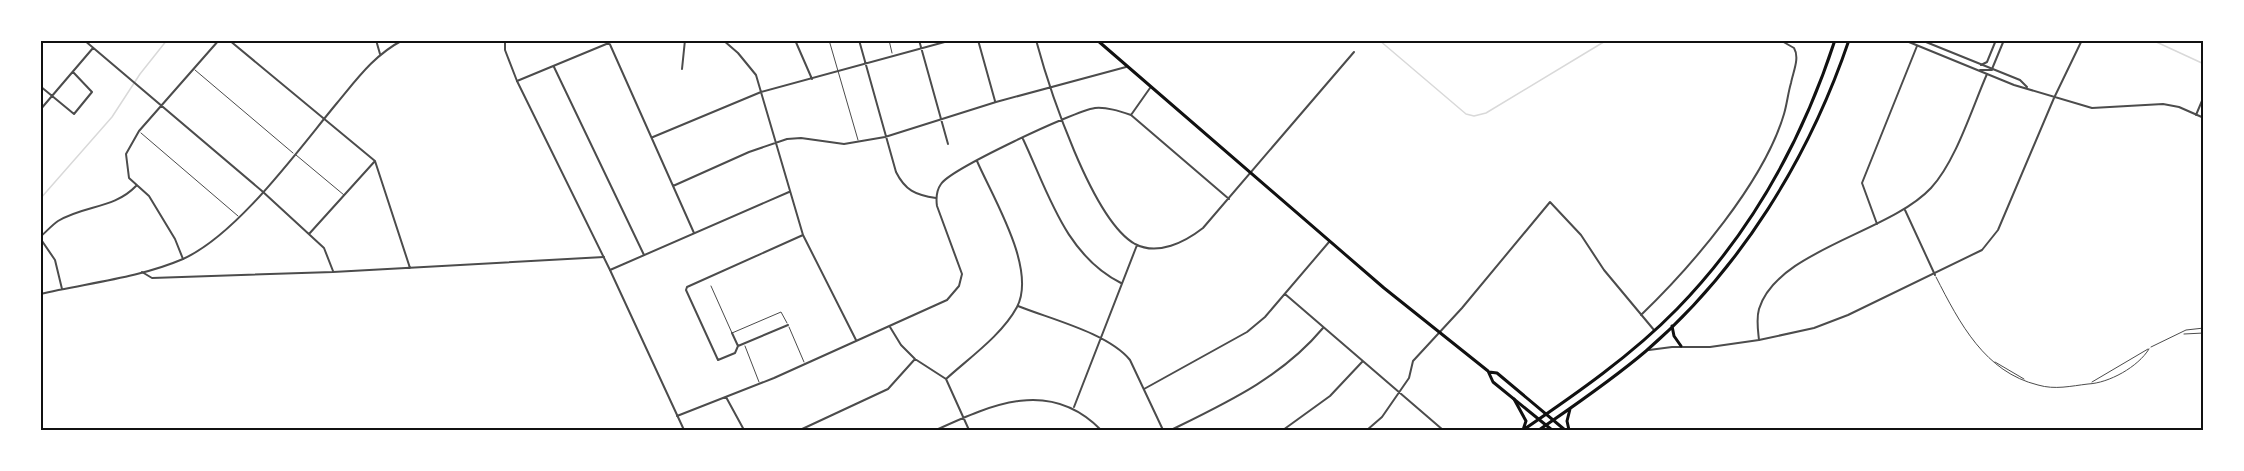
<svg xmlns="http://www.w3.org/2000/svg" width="2244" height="471" viewBox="0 0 2244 471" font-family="'DejaVu Sans',sans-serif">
<rect width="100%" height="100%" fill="#fff"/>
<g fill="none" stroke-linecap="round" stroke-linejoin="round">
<path stroke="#d9d9d9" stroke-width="1.5" d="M 1379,40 L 1466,114 L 1474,116 L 1486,113 L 1607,40
M 2152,40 L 2204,64
M 40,199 L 112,117 L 140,74 L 167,40"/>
<path stroke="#4c4c4c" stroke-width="1" d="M 829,40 L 858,140
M 889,40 L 892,53
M 195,70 L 293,153
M 141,133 L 238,216
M 296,155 L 344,195
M 1936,277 C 1960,324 1985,372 2038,385 C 2055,390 2071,386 2088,384 C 2109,383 2138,367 2149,349
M 711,286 L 732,333 L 781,312 L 787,323
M 789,327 L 804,362
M 2184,334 L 2204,333
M 745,346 L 759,382
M 2151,347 L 2186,330 L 2204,328
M 1995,362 L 2024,379
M 2092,382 L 2148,349"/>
<path stroke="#4c4c4c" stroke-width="2" d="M 84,40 L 262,191 L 324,248 L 333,271
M 229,40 L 375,161 L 410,268
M 376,40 L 380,54
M 608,40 L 694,233
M 723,40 L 738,53 L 756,75 L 803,235 L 856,340
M 795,40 L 812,79
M 859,40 L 896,172 C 905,190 915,195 936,198
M 919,40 L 948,144
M 978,40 L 995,101
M 1036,40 C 1049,88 1092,220 1135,244 C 1158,256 1185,242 1203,228 L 1354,52
M 1981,65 L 1987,62 L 1996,40
M 554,67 L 644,255
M 682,69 L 685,40
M 1992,69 L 2004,40
M 517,81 L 616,40
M 40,86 L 74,114 L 92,92 L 73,72
M 40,110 L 93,48
M 1131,115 L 1150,88
M 653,137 L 761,92 L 952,40
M 1023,139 C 1048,192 1065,255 1121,283
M 673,186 L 749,152 L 787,139 L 801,138 L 844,144 L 885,137 L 996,102 L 1126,67
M 1905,210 L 1935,275
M 1877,224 L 1862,183 L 1917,46
M 309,234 L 375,161
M 40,237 C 46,232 52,225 58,221 C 84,205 114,209 136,186
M 183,259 L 175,239 L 149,196 L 129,178 L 126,154 L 139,131 L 219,40
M 610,270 L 789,192
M 142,272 L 152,278 L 333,272 L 604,257
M 1285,294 L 1443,430
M 1018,306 C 1050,319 1108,333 1130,360 L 1163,430
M 1641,315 C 1692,266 1764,182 1784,114 C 1787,104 1788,93 1791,83 C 1793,72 1800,58 1794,48 L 1780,40
M 890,327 L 901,345 L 915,359 L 946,379 L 969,430
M 732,333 L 738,346 L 788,325
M 1759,340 C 1758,330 1756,319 1759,309 C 1777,250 1889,233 1931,188 C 1956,161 1972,108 1987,74
M 738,346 L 735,353 L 718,360 L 686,290 L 687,287 L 803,235
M 946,379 C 969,358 1002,335 1017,307 C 1037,269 993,198 977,161
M 1144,389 L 1247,332 L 1265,317 L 1329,242
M 726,397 L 744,430
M 1074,407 L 1137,245
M 677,416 L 774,378 L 947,300 L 959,286 L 962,274 L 937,206 C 936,199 936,191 941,184 C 951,169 1074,111 1095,108 C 1107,107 1119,111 1131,115 L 1229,199
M 800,430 L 888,389 L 915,359
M 936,430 C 993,404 1050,378 1101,430
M 1171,430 C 1228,402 1282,377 1323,328
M 1283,430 L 1330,396 L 1362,362
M 1367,430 L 1382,417 L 1409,378 L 1413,361 L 1462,308 L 1550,202 L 1581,235 L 1604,270 L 1654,330"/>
<path stroke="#4c4c4c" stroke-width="2" d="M 505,40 L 505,50 L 517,81 L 610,270 L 684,430
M 1904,40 L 2014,85 L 2092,108 L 2163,104 L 2179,107 L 2204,118
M 1921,40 L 2020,80 L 2027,87
M 1980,70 L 1992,70
M 2196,115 L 2204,96
M 40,238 L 55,260 L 62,289
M 40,294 C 87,283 139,278 183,259 C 238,234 298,150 337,103 C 357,79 374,55 403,40
M 1649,350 L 1672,347 L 1710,347 L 1759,340 L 1814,328 L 1848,315 L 1982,250 L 1998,230 L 2054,98 L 2082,40"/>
<path stroke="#111" stroke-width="3" d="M 1097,40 L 1384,288 L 1488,371 L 1493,382 L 1552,430
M 1489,372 L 1497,373 L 1565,430"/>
<path stroke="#111" stroke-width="3" d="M 1672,326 L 1674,336 L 1681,346
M 1514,399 L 1526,421 L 1523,430
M 1523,430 C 1576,394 1632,355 1677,309 C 1751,233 1802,141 1835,40
M 1539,430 C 1575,405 1612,380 1646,351 C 1740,270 1809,158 1849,40
M 1569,430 L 1567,421 L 1570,409"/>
</g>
<rect width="2244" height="471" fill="none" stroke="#ffffff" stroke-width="84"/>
<rect x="42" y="42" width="2160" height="387" fill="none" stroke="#111" stroke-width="2"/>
</svg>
